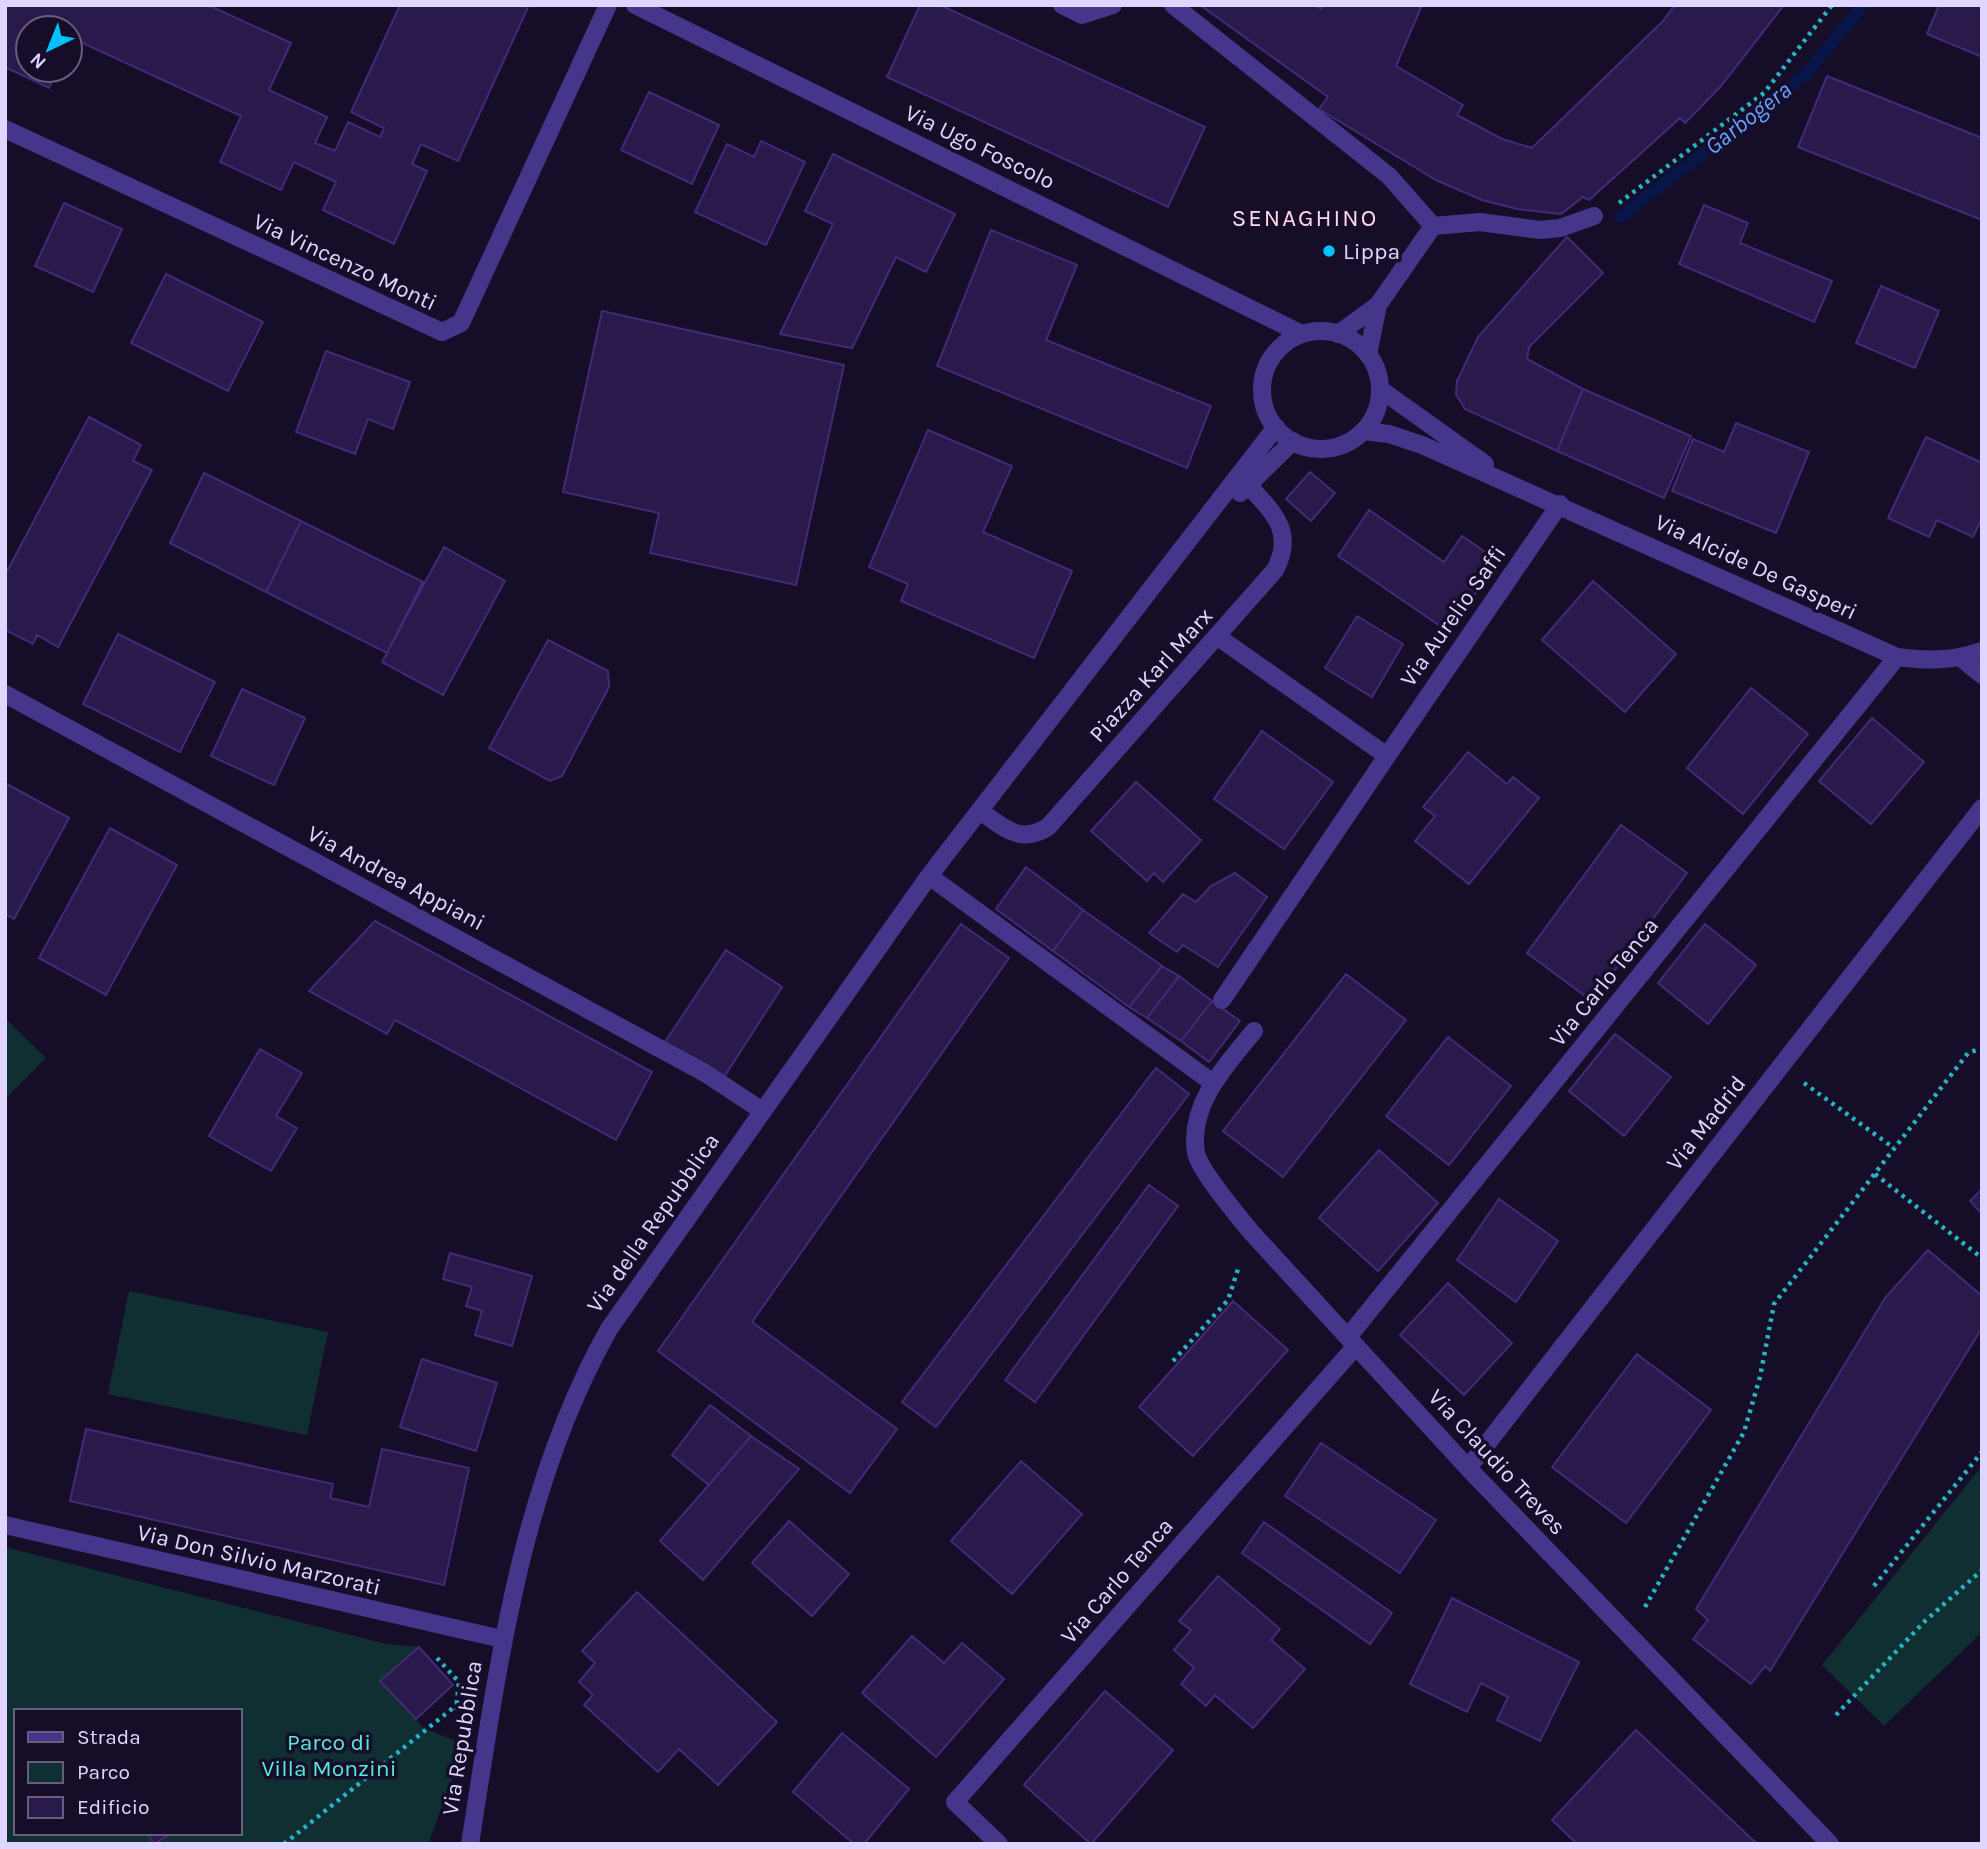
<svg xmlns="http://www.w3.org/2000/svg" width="1987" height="1849" viewBox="0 0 1987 1849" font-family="Karla,sans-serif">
<rect width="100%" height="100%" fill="#160e28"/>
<path fill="#102f33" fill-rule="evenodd" d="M 5,1018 L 46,1058 L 5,1099 Z
M 129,1291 L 328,1332 L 307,1435 L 108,1394 Z
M 1982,1466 L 1982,1632 L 1884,1726 L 1822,1665 Z
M 5,1547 L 386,1644 L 419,1647 L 380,1682 L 424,1728 L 465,1745 L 428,1844 L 5,1844 ZM 16,1711 L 240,1711 L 240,1833 L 16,1833 Z"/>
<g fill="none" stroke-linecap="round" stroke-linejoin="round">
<path stroke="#071549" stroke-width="12" d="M 1620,217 L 1806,74 L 1863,5"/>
</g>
<path fill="#2a194b" stroke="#442978" stroke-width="2" d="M 5,5 L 208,5 L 291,43 L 269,90 L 327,117 L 315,143 L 335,151 L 348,122 L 380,137 L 384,128 L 351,112 L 400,5 L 529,5 L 458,161 L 421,144 L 412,164 L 427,171 L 394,244 L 323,210 L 336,182 L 294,162 L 281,190 L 220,162 L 241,116 L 72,38 L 70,43 L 70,28 L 28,28 L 28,70 L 57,70 L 49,88 L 5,67 Z
M 920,5 L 940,5 L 1205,127 L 1168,207 L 887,77 Z
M 1200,5 L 1314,5 L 1321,9 L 1322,5 L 1422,5 L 1396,66 L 1463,105 L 1457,115 L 1502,139 L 1532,148 L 1663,21 L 1675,5 L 1784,5 L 1721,86 L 1685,123 L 1680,118 L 1589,200 L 1583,197 L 1561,214 L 1517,209 L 1482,200 L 1436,180 L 1319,109 L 1328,97 Z
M 1939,5 L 1982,5 L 1982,57 L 1927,34 Z
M 1827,76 L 1982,138 L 1982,220 L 1798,147 Z
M 649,92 L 719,125 L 692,184 L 621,150 Z
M 761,141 L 805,162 L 766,245 L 695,212 L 727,144 L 754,157 Z
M 833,154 L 955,214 L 926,272 L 896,257 L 852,348 L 780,334 L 833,224 L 805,211 Z
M 64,203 L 122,229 L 93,292 L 35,266 Z
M 1704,205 L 1748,223 L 1740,243 L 1832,281 L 1814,322 L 1679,264 Z
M 991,230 L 1077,265 L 1046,340 L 1211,406 L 1187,468 L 937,366 Z
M 1567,237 L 1603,273 L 1529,347 L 1527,359 L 1583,389 L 1557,451 L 1465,409 L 1456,394 L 1457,381 L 1478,337 Z
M 166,274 L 263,322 L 228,391 L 131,343 Z
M 1881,286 L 1939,311 L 1915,368 L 1856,343 Z
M 602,311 L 844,365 L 796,585 L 650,553 L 659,513 L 563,492 Z
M 326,351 L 410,382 L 393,429 L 368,419 L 355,454 L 296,432 Z
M 1583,389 L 1691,436 L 1664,498 L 1557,451 Z
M 89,417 L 141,445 L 133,461 L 152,470 L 58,647 L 37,635 L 33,644 L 5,630 L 5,575 Z
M 1736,423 L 1809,452 L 1776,533 L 1672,491 L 1693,439 L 1724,452 Z
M 928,430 L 1012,466 L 983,532 L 1072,571 L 1034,658 L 901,601 L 908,584 L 869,567 Z
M 1926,437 L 1982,463 L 1982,518 L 1973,537 L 1937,520 L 1929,537 L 1888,518 Z
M 1310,472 L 1335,493 L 1311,521 L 1286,499 Z
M 204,473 L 301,521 L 266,592 L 170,543 Z
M 1369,510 L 1444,562 L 1462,536 L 1498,561 L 1449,632 L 1338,556 Z
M 301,521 L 423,582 L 387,653 L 266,592 Z
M 444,547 L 505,581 L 443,695 L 382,662 Z
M 1593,581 L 1676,654 L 1625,712 L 1542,640 Z
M 1357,616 L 1403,644 L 1372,697 L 1325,668 Z
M 118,634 L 215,682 L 180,752 L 83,704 Z
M 548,640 L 608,671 L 609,687 L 562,776 L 550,781 L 489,748 Z
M 1751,688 L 1808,734 L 1743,814 L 1687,768 Z
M 242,689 L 305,718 L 274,785 L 211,756 Z
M 1872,718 L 1924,762 L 1871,824 L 1819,781 Z
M 1262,731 L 1333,782 L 1284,849 L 1214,799 Z
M 1468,752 L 1507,784 L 1513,777 L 1539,798 L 1469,884 L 1415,841 L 1435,816 L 1423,807 Z
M 1136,782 L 1201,840 L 1163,882 L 1154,873 L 1147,881 L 1091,831 Z
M 5,783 L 69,818 L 14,919 L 5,914 Z
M 1621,825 L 1687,873 L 1592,1001 L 1527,953 Z
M 110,828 L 177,865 L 106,995 L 39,958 Z
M 1026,867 L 1083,910 L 1053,951 L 996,909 Z
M 1235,873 L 1267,897 L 1218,967 L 1183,945 L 1177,952 L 1149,933 L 1183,894 L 1196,902 L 1211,886 Z
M 1083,910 L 1162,966 L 1129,1007 L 1053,951 Z
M 375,921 L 652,1072 L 616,1140 L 395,1020 L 387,1034 L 309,991 Z
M 961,924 L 1009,958 L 752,1322 L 897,1429 L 850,1493 L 658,1351 Z
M 1705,924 L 1756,965 L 1708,1024 L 1658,983 Z
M 726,950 L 782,987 L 722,1080 L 665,1042 Z
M 1162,966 L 1179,976 L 1147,1018 L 1129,1007 Z
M 1346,974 L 1406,1020 L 1283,1177 L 1223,1131 Z
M 1179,976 L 1212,1001 L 1181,1041 L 1147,1018 Z
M 1212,1001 L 1240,1021 L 1209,1062 L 1181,1041 Z
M 1615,1034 L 1671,1077 L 1624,1136 L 1569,1091 Z
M 1448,1037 L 1511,1086 L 1449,1165 L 1386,1116 Z
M 260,1049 L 302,1073 L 276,1116 L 297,1128 L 271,1171 L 209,1136 Z
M 1156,1068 L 1189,1094 L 936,1427 L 902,1402 Z
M 1379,1150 L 1438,1203 L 1378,1271 L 1319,1218 Z
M 1149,1185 L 1178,1206 L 1035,1402 L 1005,1380 Z
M 1982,1189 L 1982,1214 L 1970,1201 Z
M 1499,1199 L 1558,1241 L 1516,1302 L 1457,1260 Z
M 1928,1250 L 1982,1296 L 1982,1328 L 1770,1671 L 1765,1666 L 1751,1684 L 1693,1639 L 1708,1620 L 1696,1609 L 1885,1298 Z
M 450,1253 L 532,1276 L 512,1346 L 475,1335 L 482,1311 L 466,1306 L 472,1287 L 443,1279 Z
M 1448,1283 L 1512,1343 L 1464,1395 L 1400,1335 Z
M 1233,1301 L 1288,1350 L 1193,1456 L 1139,1407 Z
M 1637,1354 L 1711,1410 L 1626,1523 L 1552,1467 Z
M 422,1359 L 497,1383 L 476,1451 L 400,1427 Z
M 710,1405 L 751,1436 L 709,1485 L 672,1455 Z
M 86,1429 L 333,1484 L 330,1498 L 369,1507 L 382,1449 L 469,1468 L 444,1585 L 70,1501 Z
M 751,1436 L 799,1469 L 703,1580 L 660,1541 Z
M 1321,1443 L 1436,1520 L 1400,1573 L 1285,1496 Z
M 1021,1461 L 1082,1514 L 1012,1594 L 951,1541 Z
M 789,1521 L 849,1574 L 812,1616 L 752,1563 Z
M 1264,1522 L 1392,1613 L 1370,1644 L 1242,1553 Z
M 1218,1576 L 1280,1629 L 1271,1640 L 1305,1669 L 1253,1728 L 1215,1695 L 1206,1706 L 1181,1684 L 1194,1668 L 1174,1650 L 1191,1630 L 1179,1621 Z
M 637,1592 L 777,1722 L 718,1785 L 679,1749 L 658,1772 L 584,1705 L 593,1695 L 579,1682 L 595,1663 L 582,1651 Z
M 1452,1598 L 1579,1662 L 1540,1741 L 1497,1720 L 1508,1697 L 1481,1683 L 1467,1712 L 1410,1684 Z
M 912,1636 L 944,1663 L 962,1643 L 1004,1679 L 936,1757 L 862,1693 Z
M 419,1647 L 453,1685 L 416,1719 L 380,1681 Z
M 1105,1691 L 1173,1750 L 1091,1844 L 1024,1785 Z
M 1636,1730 L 1756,1843 L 1756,1844 L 1577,1844 L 1552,1820 Z
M 842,1733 L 909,1789 L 864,1844 L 854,1844 L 793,1792 Z
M 147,1833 L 171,1833 L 154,1844 Z"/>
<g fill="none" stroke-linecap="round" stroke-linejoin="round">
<path stroke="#27b4c2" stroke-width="4.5" stroke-dasharray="3.5 5" stroke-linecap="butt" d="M 1619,203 L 1764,93 L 1832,5
M 1804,1083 L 1894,1148
M 1875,1174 L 1982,1258
M 1173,1361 L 1228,1300 L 1239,1266
M 1874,1586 L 1982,1452
M 1645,1607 L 1744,1432 L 1760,1377 L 1774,1304 L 1968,1053 L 1982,1048
M 437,1658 L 459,1682 L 456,1710
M 1836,1715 L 1924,1622 L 1982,1570
M 284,1844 L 458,1704"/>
<path stroke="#45368b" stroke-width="18" d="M 635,5 L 1302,334
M 1062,5 L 1082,15 L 1113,5
M 1173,5 L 1389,176 L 1433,226
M 5,129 L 442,332 L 461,323 L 608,5
M1262 390a59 59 0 1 1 118 0a59 59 0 1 1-118 0Z
M 1338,334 L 1378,305 L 1433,226 L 1480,222 L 1540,230 L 1560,228 L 1594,216
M 1368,355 L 1378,305
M 1380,389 L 1485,464
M 1363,431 L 1389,434 L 1422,445 L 1897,657 C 1927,661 1953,661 1982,651
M 1240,493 L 1293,441
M 1218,637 L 1387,756 L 1560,504
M 1961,658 L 1982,675
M 5,694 L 705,1073 L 761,1110
M 980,811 C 1004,827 1019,845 1048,827 L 1275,570 C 1295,532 1274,513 1248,485
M 929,876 L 1213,1083
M 1222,1000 L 1387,756
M 1254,1031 C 1226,1065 1188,1105 1196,1153 C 1200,1171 1238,1216 1251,1232 L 1468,1468 L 1830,1844
M 1348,1337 L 1897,657
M 1468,1468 L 1982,808
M 5,1525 L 502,1639
M 470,1844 C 498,1667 520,1487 609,1329 L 929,876 L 1276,427
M 999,1844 L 955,1802 L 1356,1346"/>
</g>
<circle fill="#01c1ff" stroke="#160e28" stroke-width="2.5" cx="1329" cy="251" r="7"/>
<g text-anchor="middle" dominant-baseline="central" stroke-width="7" stroke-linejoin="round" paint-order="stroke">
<g font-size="23" fill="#e0d5ff" stroke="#160e28">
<text transform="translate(980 147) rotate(26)">Via Ugo Foscolo</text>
<text transform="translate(345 262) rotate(25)">Via Vincenzo Monti</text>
<text transform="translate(1756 567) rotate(25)">Via Alcide De Gasperi</text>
<text transform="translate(1453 616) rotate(-55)">Via Aurelio Saffi</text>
<text transform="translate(1151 675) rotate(-48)">Piazza Karl Marx</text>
<text transform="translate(396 878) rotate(28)">Via Andrea Appiani</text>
<text transform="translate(1604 982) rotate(-51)">Via Carlo Tenca</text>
<text transform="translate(1706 1123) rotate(-52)">Via Madrid</text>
<text transform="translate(653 1223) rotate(-55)">Via della Repubblica</text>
<text transform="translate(1497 1462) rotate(47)">Via Claudio Treves</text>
<text transform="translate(259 1560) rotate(13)">Via Don Silvio Marzorati</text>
<text transform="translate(1117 1581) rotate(-49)">Via Carlo Tenca</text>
<text transform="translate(462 1738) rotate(-81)">Via Repubblica</text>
</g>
<g font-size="23" fill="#e0d5ff" stroke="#160e28" text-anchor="start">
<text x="1343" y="251">Lippa</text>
</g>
<g font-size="23" fill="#58e8d9" stroke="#160e28">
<text x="329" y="1742">Parco di<tspan x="329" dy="26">Villa Monzini</tspan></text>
</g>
<g font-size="24" font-style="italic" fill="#63a0ff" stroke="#160e28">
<text transform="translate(1748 118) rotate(-38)">Garbogera</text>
</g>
<g font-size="24" letter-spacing="2" fill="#ffd7eb" stroke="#160e28">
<text x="1305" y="218">SENAGHINO</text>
</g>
</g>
<rect width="1987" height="1849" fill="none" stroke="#e0d5ff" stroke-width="14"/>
<rect x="14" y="1709" width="228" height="126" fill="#160e28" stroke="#675e7e" stroke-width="2"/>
<rect x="28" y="1732" width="35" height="10" fill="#45368b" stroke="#675e7e" stroke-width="2"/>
<text x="77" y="1744" font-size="21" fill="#e0d5ff">Strada</text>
<rect x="28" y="1762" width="35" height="21" fill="#102f33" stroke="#675e7e" stroke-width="2"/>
<text x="77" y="1779" font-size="21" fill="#e0d5ff">Parco</text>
<rect x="28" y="1797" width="35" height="21" fill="#2a194b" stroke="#675e7e" stroke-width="2"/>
<text x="77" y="1814" font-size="21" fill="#e0d5ff">Edificio</text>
<g transform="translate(49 49) rotate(223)"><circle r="33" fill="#160e28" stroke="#675e7e" stroke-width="2"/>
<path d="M0-5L12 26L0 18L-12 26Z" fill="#01c1ff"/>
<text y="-10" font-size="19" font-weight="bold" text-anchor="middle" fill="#e0d5ff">N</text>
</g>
</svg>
